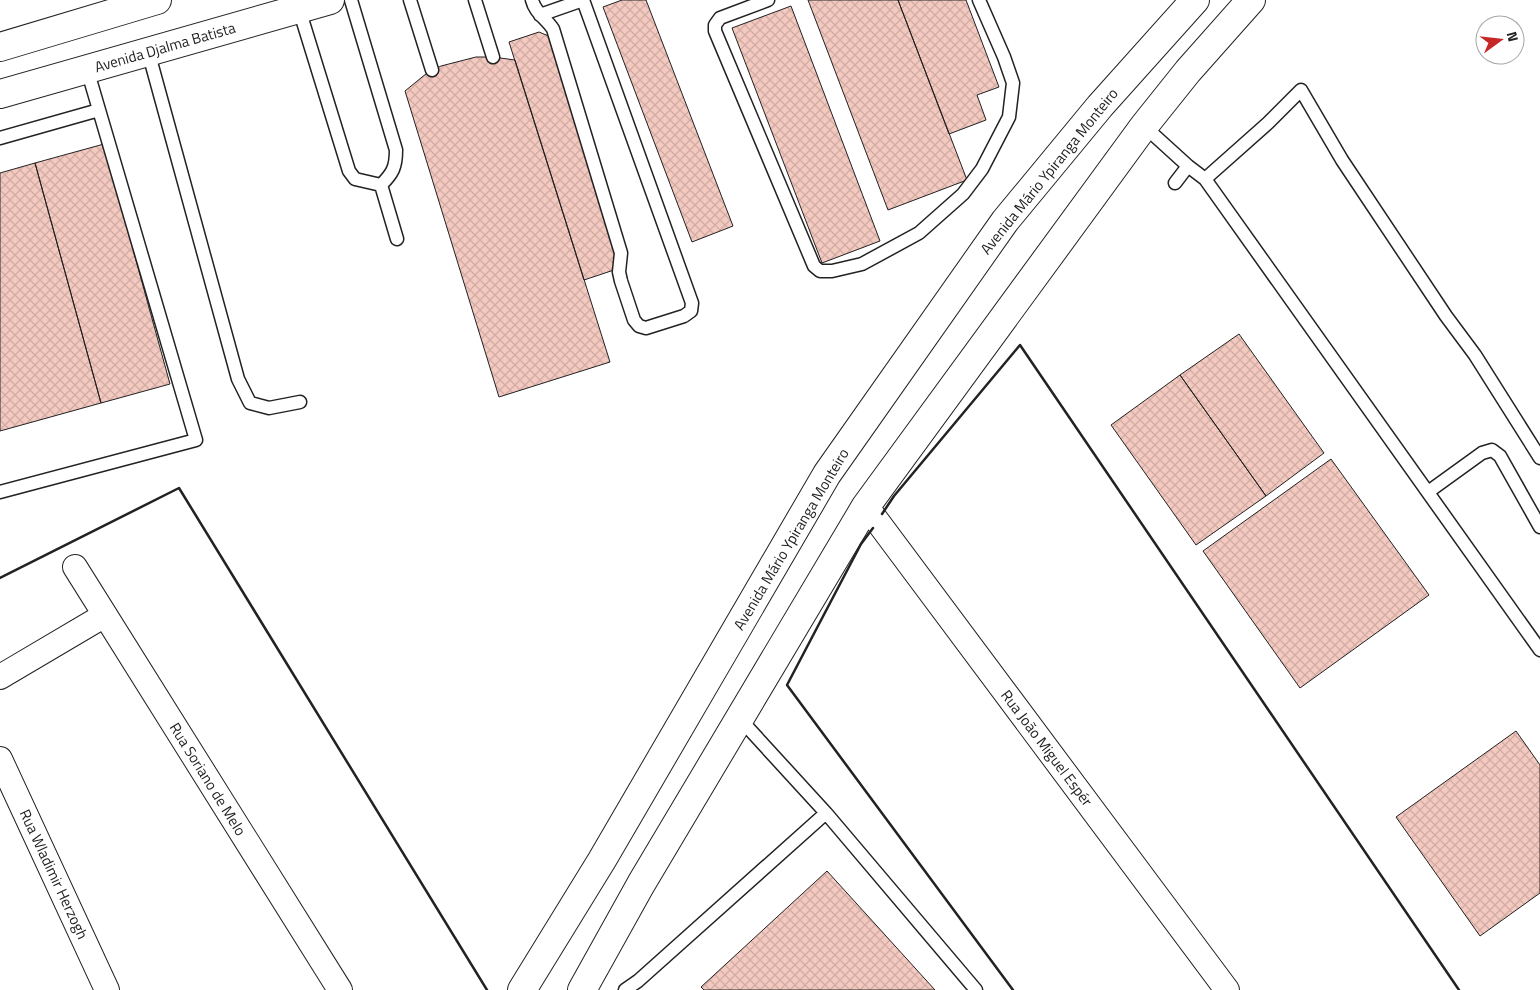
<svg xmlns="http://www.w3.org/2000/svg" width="1540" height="990" viewBox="0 0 1540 990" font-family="'Titillium Web',sans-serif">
<defs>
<pattern id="building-cross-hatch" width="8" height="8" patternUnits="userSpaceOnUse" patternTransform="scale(1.25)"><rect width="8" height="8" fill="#f3c9c0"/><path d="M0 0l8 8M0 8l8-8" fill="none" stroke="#d0aca5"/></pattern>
</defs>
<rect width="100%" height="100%" fill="#fff"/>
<path fill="url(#building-cross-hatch)" stroke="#222" d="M 622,0 L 646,0 L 733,226 L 692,242 L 603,7 Z
M 808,0 L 898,0 L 967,180 L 888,210 Z
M 898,0 L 966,0 L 999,87 L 977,95 L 986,120 L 949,134 Z
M 791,6 L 880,241 L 822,263 L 732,28 Z
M 539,32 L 551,37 L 620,261 L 614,270 L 584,280 L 509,42 Z
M 476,57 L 493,57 L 515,60 L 610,362 L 499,397 L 405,91 L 427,73 L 441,66 Z
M 104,144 L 170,384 L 101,403 L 35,163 Z
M 35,163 L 101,403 L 0,431 L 0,173 Z
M 1239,334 L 1324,453 L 1266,496 L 1180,375 Z
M 1180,375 L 1266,496 L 1196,545 L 1111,425 Z
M 1331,459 L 1429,595 L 1300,688 L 1203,551 Z
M 1516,731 L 1540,765 L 1540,893 L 1480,936 L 1396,817 Z
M 827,871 L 935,990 L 704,990 L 701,987 Z"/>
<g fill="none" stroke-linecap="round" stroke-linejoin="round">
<defs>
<path id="service" d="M 351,0 L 396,150 C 396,167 393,173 381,185
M 410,0 L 432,70
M 475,0 L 493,57
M 532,0 C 535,13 546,18 553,29 L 621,253 L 619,272 L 621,281 L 634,320 L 639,326 L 646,328 L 684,316 L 691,311 L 692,303 L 583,0
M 768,0 L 720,18 L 715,25 L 715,31 L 814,266 L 820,271 L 832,271 L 862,264 L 919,233 L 963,194 L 982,169 L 1009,117 L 1013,83 L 1004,57 L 979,0
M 299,9 L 349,171 L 355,179 L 381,185
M 540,15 L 583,0
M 148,51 L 238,379 L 250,403 L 269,408 L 300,402
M 1144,126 L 1188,166 L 1205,179 L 1540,650
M 0,138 L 99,110
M 1205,179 L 1268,123 L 1301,90 L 1342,160 L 1446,316 L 1475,355 L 1540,458
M 1175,183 L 1188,166
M 381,185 L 397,239
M 0,492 L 196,440 L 87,69
M 1428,492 L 1482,453 L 1492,450 L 1500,456 L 1540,527
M 740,719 L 826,813 L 976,990
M 625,990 L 638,981 L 826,813"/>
<path id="minor" d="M 866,506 L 1227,990
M 75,567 L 340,990
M 0,677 L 105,615
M 0,759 L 107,990"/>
<path id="secondary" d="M 0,47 L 157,0
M 0,94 L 330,0
M 522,990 L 602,860 L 827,474 L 1005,221 L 1100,106 L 1195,0
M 582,990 L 641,884 L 866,506 L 1144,126 L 1188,71 L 1251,0"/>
</defs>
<use href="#service" stroke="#222" stroke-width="15"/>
<use href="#minor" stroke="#222" stroke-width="26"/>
<use href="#secondary" stroke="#222" stroke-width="30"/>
<use href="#service" stroke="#fff" stroke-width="12"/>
<use href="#minor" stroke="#fff" stroke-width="24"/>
<use href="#secondary" stroke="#fff" stroke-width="28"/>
<path stroke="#222" stroke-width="2.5" d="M 882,514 L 894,496 L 1020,345 L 1459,990
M 873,528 L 861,544 L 787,685 L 1013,990
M 0,578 L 179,488 L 487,990"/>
</g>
<g text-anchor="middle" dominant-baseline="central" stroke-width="4" stroke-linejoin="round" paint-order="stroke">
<g font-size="15" fill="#222" stroke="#fff">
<text transform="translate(165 47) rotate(-16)">Avenida Djalma Batista</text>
<text transform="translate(1049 171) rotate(-51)">Avenida Mário Ypiranga Monteiro</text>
<text transform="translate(791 539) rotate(-59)">Avenida Mário Ypiranga Monteiro</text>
<text transform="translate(1047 748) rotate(53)">Rua João Miguel Espér</text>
<text transform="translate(208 779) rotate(58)">Rua Soriano de Melo</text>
<text transform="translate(54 874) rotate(65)">Rua Wladimir Herzogh</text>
</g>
</g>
<g transform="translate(1500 40) rotate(75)"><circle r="24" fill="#ffffff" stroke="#a7a7a7"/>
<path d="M0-4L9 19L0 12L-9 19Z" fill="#c62828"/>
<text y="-8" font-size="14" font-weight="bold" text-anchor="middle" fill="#222222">N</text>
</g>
</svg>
